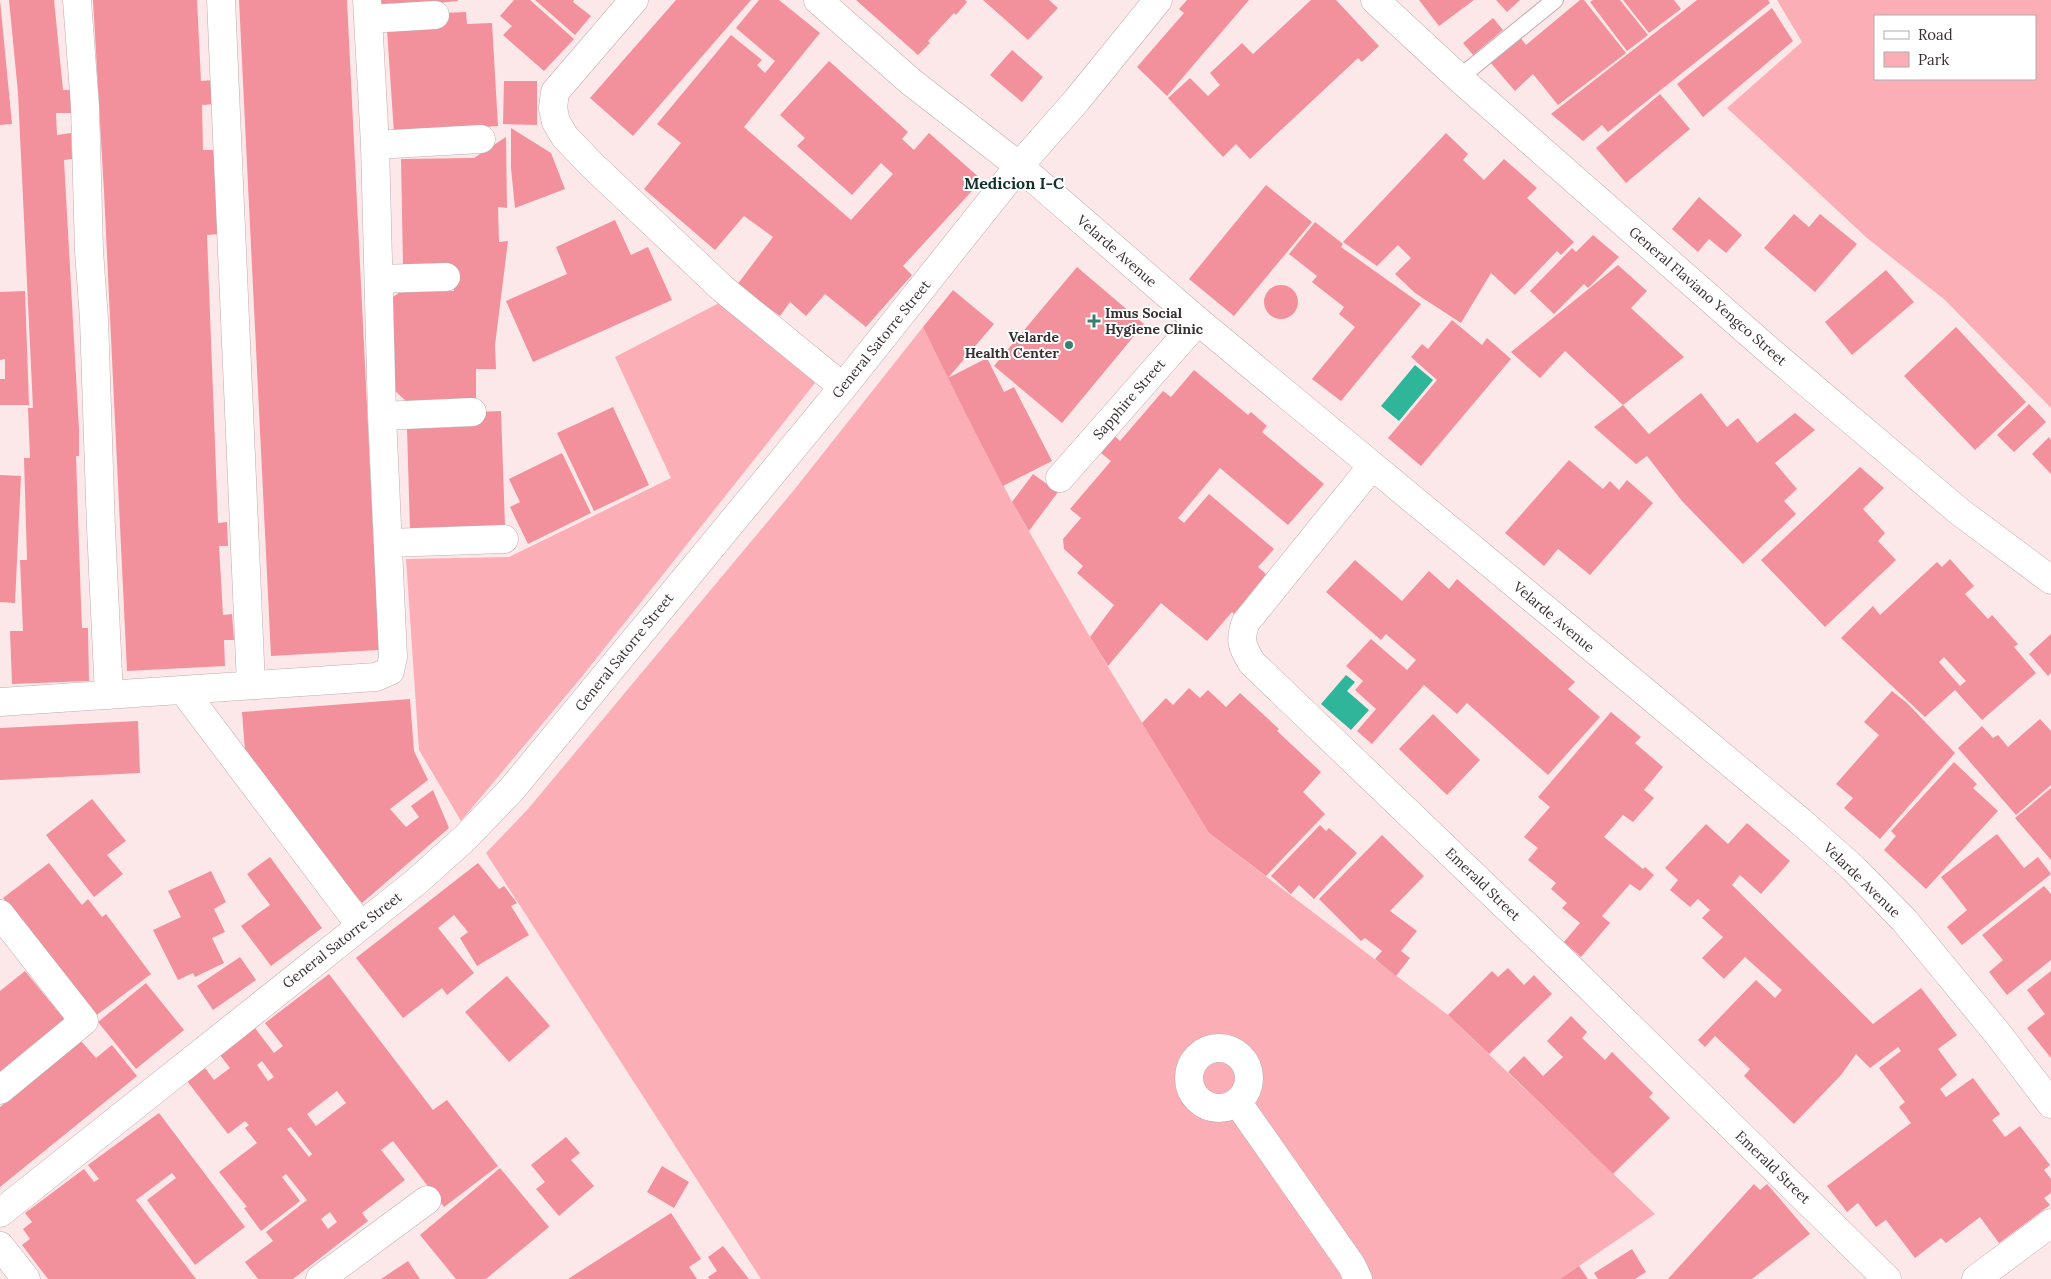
<svg xmlns="http://www.w3.org/2000/svg" width="2051" height="1279" viewBox="0 0 2051 1279" font-family="Lora,serif">
<rect width="100%" height="100%" fill="#fde8e9"/>
<path fill="#fcaeb6" fill-rule="evenodd" d="M 1777,0 L 2051,0 L 2051,408 L 1945,300 L 1867,238 L 1727,108 L 1802,42 ZM 1875,16 L 2035,16 L 2035,79 L 1875,79 Z
M 725,300 L 815,383 L 580,679 L 461,821 L 419,750 L 406,559 L 509,557 L 671,478 L 615,357 Z
M 923,327 L 1012,502 L 1090,637 L 1209,833 L 1448,1015 L 1655,1214 L 1560,1279 L 761,1279 L 486,853 L 528,809 L 794,490 Z"/>
<path fill="#2fb69a" d="M 1415,365 L 1433,380 L 1399,421 L 1381,406 Z
M 1346,675 L 1355,682 L 1347,691 L 1369,710 L 1351,730 L 1321,704 Z"/>
<path fill="#f2909c" fill-rule="evenodd" d="M 0,0 L 12,124 L 0,125 Z
M 9,0 L 54,0 L 63,90 L 70,90 L 71,113 L 56,113 L 57,135 L 71,133 L 72,159 L 64,160 L 79,430 L 79,456 L 76,456 L 81,604 L 82,628 L 88,628 L 89,681 L 12,684 L 10,631 L 23,631 L 20,560 L 27,560 L 24,458 L 30,458 L 28,408 L 33,408 L 18,93 Z
M 93,0 L 197,0 L 201,81 L 215,80 L 217,104 L 202,105 L 203,150 L 216,150 L 220,234 L 207,235 L 218,523 L 227,522 L 228,546 L 219,546 L 223,615 L 232,614 L 234,640 L 224,640 L 225,666 L 127,671 L 104,192 Z
M 239,0 L 347,0 L 379,650 L 271,656 Z
M 381,0 L 458,0 L 458,1 L 382,8 Z
M 514,0 L 530,0 L 574,39 L 544,71 L 503,35 L 512,26 L 500,16 Z
M 535,0 L 574,0 L 573,2 L 591,16 L 575,35 Z
M 676,0 L 751,0 L 633,136 L 590,98 Z
M 759,0 L 779,0 L 820,33 L 744,127 L 851,220 L 893,174 L 881,163 L 852,195 L 797,146 L 805,138 L 780,115 L 829,61 L 908,132 L 902,139 L 914,150 L 929,133 L 982,180 L 903,266 L 912,275 L 866,327 L 825,294 L 806,316 L 790,302 L 780,316 L 737,285 L 773,237 L 744,216 L 715,250 L 644,189 L 681,143 L 657,124 L 731,35 L 762,60 L 757,65 L 765,73 L 775,61 L 736,28 Z
M 856,0 L 965,0 L 967,2 L 956,15 L 954,13 L 928,41 L 930,43 L 918,55 Z
M 983,0 L 1049,0 L 1058,8 L 1028,40 Z
M 1187,0 L 1249,0 L 1167,96 L 1137,67 L 1184,13 L 1179,9 Z
M 1311,0 L 1336,0 L 1379,46 L 1362,62 L 1358,58 L 1250,159 L 1236,144 L 1223,157 L 1168,98 L 1190,78 L 1208,96 L 1220,85 L 1210,73 L 1242,43 L 1253,54 Z
M 1419,0 L 1474,0 L 1439,26 Z
M 1496,0 L 1520,0 L 1507,12 Z
M 1580,0 L 1584,0 L 1626,53 L 1558,105 L 1533,74 L 1515,91 L 1490,62 L 1520,37 L 1526,45 Z
M 1593,0 L 1620,0 L 1648,35 L 1627,51 L 1590,2 Z
M 1623,0 L 1674,0 L 1681,9 L 1649,33 Z
M 1697,0 L 1768,0 L 1770,3 L 1608,132 L 1602,125 L 1583,141 L 1551,114 Z
M 1772,8 L 1793,41 L 1703,117 L 1677,84 Z
M 466,12 L 467,24 L 492,23 L 498,126 L 394,133 L 387,30 L 442,13 Z
M 1493,18 L 1503,30 L 1473,55 L 1463,43 Z
M 1012,50 L 1043,77 L 1022,102 L 990,75 Z
M 504,81 L 537,81 L 537,125 L 503,124 Z
M 1660,94 L 1690,129 L 1626,183 L 1596,148 Z
M 511,128 L 551,153 L 565,189 L 515,208 L 511,168 Z
M 1446,133 L 1468,154 L 1463,160 L 1484,180 L 1504,159 L 1537,188 L 1527,198 L 1574,242 L 1561,255 L 1557,251 L 1515,295 L 1491,273 L 1461,323 L 1415,293 L 1395,274 L 1411,258 L 1398,245 L 1377,266 L 1343,242 Z
M 506,137 L 507,208 L 498,207 L 499,242 L 508,241 L 495,345 L 496,369 L 476,369 L 476,400 L 406,401 L 395,391 L 393,297 L 400,292 L 454,291 L 453,264 L 403,265 L 401,159 L 474,158 Z
M 1266,185 L 1312,222 L 1234,316 L 1189,279 Z
M 1699,197 L 1742,235 L 1726,253 L 1709,239 L 1698,252 L 1672,229 Z
M 1794,214 L 1809,227 L 1820,214 L 1857,244 L 1815,292 L 1764,248 Z
M 615,220 L 631,255 L 648,247 L 672,300 L 533,362 L 506,301 L 567,274 L 556,247 Z
M 1315,222 L 1343,244 L 1341,247 L 1421,304 L 1341,401 L 1312,379 L 1355,327 L 1339,314 L 1344,307 L 1312,282 L 1317,276 L 1289,254 Z
M 1593,235 L 1619,257 L 1588,288 L 1584,284 L 1554,314 L 1530,291 L 1572,248 L 1576,252 Z
M 1618,265 L 1647,291 L 1631,308 L 1684,357 L 1623,405 L 1565,351 L 1540,378 L 1511,352 Z
M 1077,267 L 1144,324 L 1062,423 L 994,366 Z
M 1886,270 L 1914,302 L 1852,355 L 1825,322 Z
M1264 302a17 17 0 1 1 34 0a17 17 0 1 1-34 0Z
M 953,290 L 994,324 L 948,378 L 987,358 L 1004,392 L 1014,387 L 1052,461 L 1003,486 L 965,412 L 923,327 Z
M 25,291 L 29,405 L 0,405 L 0,379 L 5,379 L 5,359 L 0,360 L 0,292 Z
M 1452,320 L 1482,345 L 1487,338 L 1511,359 L 1421,466 L 1388,438 L 1437,380 L 1411,357 L 1422,344 L 1428,349 Z
M 1956,327 L 2026,402 L 1975,450 L 1904,376 Z
M 1194,370 L 1248,415 L 1251,412 L 1267,426 L 1262,432 L 1324,484 L 1288,525 L 1220,468 L 1178,518 L 1184,523 L 1209,494 L 1274,549 L 1258,567 L 1267,575 L 1234,614 L 1232,612 L 1207,641 L 1161,603 L 1108,666 L 1090,637 L 1114,605 L 1077,573 L 1083,566 L 1064,549 L 1063,539 L 1081,518 L 1070,509 L 1111,461 L 1101,453 L 1115,436 L 1120,441 L 1163,391 L 1171,397 Z
M 1701,393 L 1727,427 L 1738,418 L 1757,443 L 1795,413 L 1815,430 L 1775,463 L 1797,489 L 1784,501 L 1796,514 L 1743,564 L 1682,501 L 1647,456 L 1636,464 L 1594,427 L 1623,405 L 1649,434 Z
M 2029,404 L 2046,422 L 2014,452 L 1997,435 Z
M 613,407 L 649,485 L 594,511 L 557,433 Z
M 501,411 L 505,526 L 410,529 L 407,429 L 477,426 L 477,412 Z
M 2049,437 L 2051,440 L 2051,474 L 2032,454 Z
M 562,453 L 591,513 L 528,544 L 510,507 L 520,502 L 509,479 Z
M 1569,460 L 1603,489 L 1610,481 L 1619,490 L 1627,480 L 1653,503 L 1590,575 L 1558,549 L 1544,566 L 1505,533 Z
M 1860,467 L 1884,488 L 1863,509 L 1885,533 L 1878,541 L 1896,560 L 1825,627 L 1761,560 Z
M 1033,474 L 1058,492 L 1029,531 L 1012,502 Z
M 0,475 L 21,476 L 15,603 L 0,602 Z
M 1950,559 L 1974,586 L 1965,594 L 1988,619 L 1992,615 L 2018,644 L 2014,647 L 2036,673 L 1982,720 L 1955,690 L 1925,717 L 1841,638 L 1873,606 L 1880,615 L 1937,562 L 1942,567 ZM 1944,657 L 1966,681 L 1960,686 L 1939,662 Z
M 1355,560 L 1402,601 L 1429,571 L 1449,589 L 1457,579 L 1575,682 L 1568,689 L 1600,717 L 1548,775 L 1467,703 L 1457,714 L 1424,685 L 1372,744 L 1357,731 L 1376,709 L 1355,690 L 1363,681 L 1346,666 L 1371,639 L 1407,670 L 1416,660 L 1386,634 L 1381,640 L 1326,592 Z
M 2051,634 L 2051,673 L 2048,676 L 2029,654 Z
M 1189,688 L 1200,698 L 1208,690 L 1226,707 L 1240,693 L 1279,729 L 1277,731 L 1321,772 L 1303,792 L 1325,814 L 1266,876 L 1209,833 L 1142,723 L 1166,698 L 1173,705 Z
M 1892,691 L 1907,703 L 1955,753 L 1880,839 L 1844,808 L 1853,798 L 1836,784 L 1879,735 L 1864,722 Z
M 410,699 L 414,751 L 428,780 L 390,809 L 406,827 L 419,817 L 411,806 L 433,790 L 449,828 L 362,903 L 246,764 L 242,712 Z
M 1611,712 L 1641,737 L 1635,743 L 1663,767 L 1644,790 L 1654,798 L 1633,822 L 1623,815 L 1604,837 L 1643,869 L 1645,867 L 1654,875 L 1640,891 L 1630,884 L 1602,916 L 1610,923 L 1581,957 L 1564,942 L 1580,923 L 1562,908 L 1567,903 L 1551,889 L 1556,883 L 1528,860 L 1538,848 L 1524,837 L 1550,807 L 1538,797 Z
M 1433,714 L 1480,760 L 1447,795 L 1399,749 Z
M 2040,719 L 2051,731 L 2051,785 L 2016,815 L 1958,748 L 1982,726 L 1993,738 L 1998,735 L 2008,747 Z
M 138,721 L 140,773 L 0,780 L 0,728 Z
M 1954,762 L 1977,784 L 1973,788 L 1998,811 L 1926,889 L 1884,850 L 1896,836 L 1891,831 Z
M 2051,788 L 2051,860 L 2015,818 Z
M 92,799 L 126,841 L 107,855 L 123,874 L 94,897 L 46,835 Z
M 1747,823 L 1790,861 L 1761,894 L 1740,875 L 1732,885 L 1873,1024 L 1921,988 L 1957,1035 L 1938,1049 L 1957,1075 L 1940,1089 L 1946,1097 L 1973,1078 L 2000,1114 L 1992,1120 L 2005,1137 L 2020,1126 L 2050,1165 L 2044,1170 L 2051,1179 L 2051,1193 L 2044,1198 L 2050,1205 L 1999,1243 L 1980,1217 L 1946,1243 L 1941,1238 L 1915,1258 L 1886,1220 L 1876,1227 L 1858,1203 L 1847,1212 L 1827,1186 L 1911,1123 L 1899,1107 L 1905,1102 L 1879,1068 L 1901,1051 L 1898,1047 L 1870,1068 L 1856,1054 L 1841,1075 L 1794,1124 L 1744,1076 L 1750,1069 L 1715,1036 L 1705,1047 L 1698,1040 L 1756,980 L 1775,998 L 1782,990 L 1745,957 L 1724,979 L 1702,958 L 1723,937 L 1702,918 L 1710,910 L 1698,899 L 1690,907 L 1670,890 L 1678,880 L 1665,868 L 1706,824 L 1728,844 Z
M 1320,825 L 1326,831 L 1329,828 L 1357,853 L 1314,899 L 1299,885 L 1291,894 L 1271,876 Z
M 1997,834 L 2024,868 L 2038,857 L 2051,874 L 1962,945 L 1947,927 L 1967,910 L 1941,877 Z
M 1382,835 L 1424,876 L 1390,911 L 1417,931 L 1401,951 L 1410,958 L 1396,976 L 1375,959 L 1382,951 L 1365,938 L 1361,941 L 1319,899 Z
M 270,857 L 322,928 L 271,966 L 241,926 L 270,905 L 247,874 Z
M 49,863 L 82,905 L 88,899 L 102,917 L 106,914 L 151,974 L 94,1017 L 3,898 Z
M 478,863 L 499,889 L 504,886 L 517,903 L 511,906 L 529,935 L 477,966 L 460,938 L 468,932 L 454,915 L 438,928 L 474,973 L 447,995 L 442,988 L 403,1018 L 356,958 Z
M 211,871 L 226,902 L 214,909 L 225,932 L 212,938 L 224,963 L 195,977 L 193,973 L 178,980 L 153,930 L 181,917 L 168,891 Z
M 2044,886 L 2051,894 L 2051,960 L 2007,995 L 1989,972 L 2003,960 L 1982,935 Z
M 240,957 L 256,980 L 213,1010 L 197,986 Z
M 1508,968 L 1524,985 L 1534,975 L 1552,994 L 1489,1054 L 1448,1015 L 1492,971 L 1498,977 Z
M 25,971 L 65,1020 L 0,1073 L 0,991 Z
M 2051,971 L 2051,1058 L 2027,1028 L 2045,1014 L 2027,990 Z
M 329,974 L 433,1110 L 447,1100 L 498,1166 L 444,1207 L 393,1141 L 381,1150 L 405,1180 L 362,1213 L 368,1221 L 293,1279 L 258,1279 L 245,1262 L 273,1241 L 266,1232 L 307,1200 L 286,1174 L 282,1177 L 300,1201 L 261,1231 L 244,1208 L 247,1207 L 219,1172 L 257,1143 L 245,1128 L 249,1125 L 245,1121 L 228,1134 L 187,1081 L 205,1068 L 214,1080 L 230,1068 L 220,1055 L 255,1028 L 274,1053 L 283,1046 L 265,1023 ZM 262,1061 L 274,1077 L 268,1081 L 257,1065 ZM 337,1091 L 346,1103 L 316,1126 L 307,1114 ZM 291,1127 L 312,1154 L 309,1157 L 287,1129 ZM 330,1212 L 337,1222 L 328,1229 L 321,1219 Z
M 507,976 L 550,1026 L 509,1062 L 465,1012 Z
M 146,983 L 184,1030 L 136,1069 L 98,1022 Z
M 1571,1016 L 1587,1032 L 1582,1038 L 1605,1060 L 1612,1052 L 1653,1093 L 1649,1097 L 1670,1118 L 1613,1174 L 1508,1072 L 1524,1056 L 1543,1076 L 1563,1057 L 1547,1041 Z
M 81,1041 L 96,1058 L 112,1045 L 137,1076 L 0,1187 L 0,1107 Z
M 159,1113 L 245,1227 L 195,1265 L 147,1200 L 176,1178 L 172,1173 L 136,1200 L 196,1279 L 48,1279 L 22,1245 L 30,1239 L 23,1229 L 32,1222 L 25,1213 L 84,1169 L 94,1182 L 99,1179 L 88,1165 Z
M 566,1137 L 580,1153 L 571,1160 L 594,1186 L 559,1216 L 536,1189 L 545,1182 L 531,1165 Z
M 662,1166 L 689,1182 L 674,1208 L 647,1192 Z
M 500,1168 L 549,1227 L 486,1279 L 456,1279 L 420,1235 Z
M 1754,1184 L 1760,1190 L 1767,1184 L 1810,1234 L 1752,1279 L 1668,1279 Z
M 671,1213 L 701,1259 L 689,1267 L 697,1279 L 568,1279 Z
M 723,1246 L 749,1279 L 709,1279 L 708,1277 L 717,1271 L 708,1257 Z
M 1632,1249 L 1646,1272 L 1635,1279 L 1598,1279 L 1594,1273 Z
M 408,1261 L 420,1279 L 381,1279 Z
M 1579,1266 L 1588,1279 L 1560,1279 Z"/>
<g fill="none" stroke-linecap="round" stroke-linejoin="round">
<defs>
<path id="service" d="M 1459,78 L 1555,0"/>
<path id="minor" d="M 77,0 L 85,106 L 89,251 L 94,319 L 101,528 L 109,695
M 221,0 L 251,685
M 634,0 L 555,92 L 553,108 L 556,122 L 565,137 L 593,166 L 723,289 L 843,387
M 818,0 L 910,81 L 1019,166 L 1198,321 L 1632,681 L 1800,821 L 1853,868 L 1904,920 L 1998,1034 L 2051,1104
M 369,19 L 435,15
M 375,145 L 481,139
M 379,279 L 446,277
M 382,416 L 472,412
M 1372,466 L 1246,622 C 1239,640 1242,647 1252,663 L 1564,962 L 1887,1279
M 1060,478 L 1198,321
M 389,543 L 504,539
M 183,690 L 360,925
M 0,702 L 376,677 L 390,671 L 393,657 L 382,416 L 375,145 L 367,0
M 0,914 L 84,1021 L 0,1090
M1189 1078a30 30 0 1 1 60 0a30 30 0 1 1-60 0Z
M 1238,1103 L 1352,1266 L 1358,1279
M 320,1279 L 427,1200
M 1976,1279 L 2051,1223"/>
<path id="tertiary" d="M 0,1213 L 416,882 L 466,837 L 512,789 L 843,387 L 1019,166 L 1077,100 L 1158,0
M 0,1246 L 26,1279"/>
<path id="secondary" d="M 1375,0 L 1459,78 L 1772,353 L 1960,512 L 2051,580"/>
</defs>
<use href="#service" stroke="#c0acae" stroke-width="18"/>
<use href="#minor" stroke="#c0acae" stroke-width="29"/>
<use href="#tertiary" stroke="#c0acae" stroke-width="29"/>
<use href="#secondary" stroke="#c0acae" stroke-width="29"/>
<use href="#service" stroke="#fff" stroke-width="16"/>
<use href="#minor" stroke="#fff" stroke-width="28"/>
<use href="#tertiary" stroke="#fff" stroke-width="28"/>
<use href="#secondary" stroke="#fff" stroke-width="28"/>
</g>
<g fill="#3d7e6e" stroke="#fff" stroke-width="2">
<path d="M1091.5 313.5h5v5h5v5h-5v5h-5v-5h-5v-5h5z"/>
<circle cx="1069" cy="345" r="5"/>
</g>
<g text-anchor="middle" dominant-baseline="central" stroke-width="4" stroke-linejoin="round" paint-order="stroke">
<g font-size="14" fill="#372f30" stroke="#fff">
<text transform="translate(1117 251) rotate(41)">Velarde Avenue</text>
<text transform="translate(1708 296) rotate(41)">General Flaviano Yengco Street</text>
<text transform="translate(881 339) rotate(-51)">General Satorre Street</text>
<text transform="translate(1129 399) rotate(-49)">Sapphire Street</text>
<text transform="translate(1554 617) rotate(40)">Velarde Avenue</text>
<text transform="translate(624 652) rotate(-51)">General Satorre Street</text>
<text transform="translate(1862 880) rotate(44)">Velarde Avenue</text>
<text transform="translate(1483 884) rotate(44)">Emerald Street</text>
<text transform="translate(342 940) rotate(-38)">General Satorre Street</text>
<text transform="translate(1773 1167) rotate(44)">Emerald Street</text>
</g>
<g font-size="14" font-weight="bold" fill="#372f30" stroke="#fff" text-anchor="start">
<text x="1105" y="313">Imus Social<tspan x="1105" dy="16">Hygiene Clinic</tspan></text>
<text x="1059" y="337" text-anchor="end">Velarde<tspan x="1059" dy="16">Health Center</tspan></text>
</g>
<g font-size="16" font-weight="bold" fill="#12312a" stroke="#fff">
<text x="1014" y="183">Medicion I-C</text>
</g>
</g>
<rect x="1874" y="15" width="162" height="65" fill="#ffffff" stroke="#afacac"/>
<rect x="1884" y="31" width="25" height="8" fill="#ffffff" stroke="#afacac"/>
<text x="1918" y="40" font-size="15" fill="#372f30">Road</text>
<rect x="1884" y="52" width="25" height="15" fill="#fcaeb6" stroke="#afacac"/>
<text x="1918" y="65" font-size="15" fill="#372f30">Park</text>
</svg>
